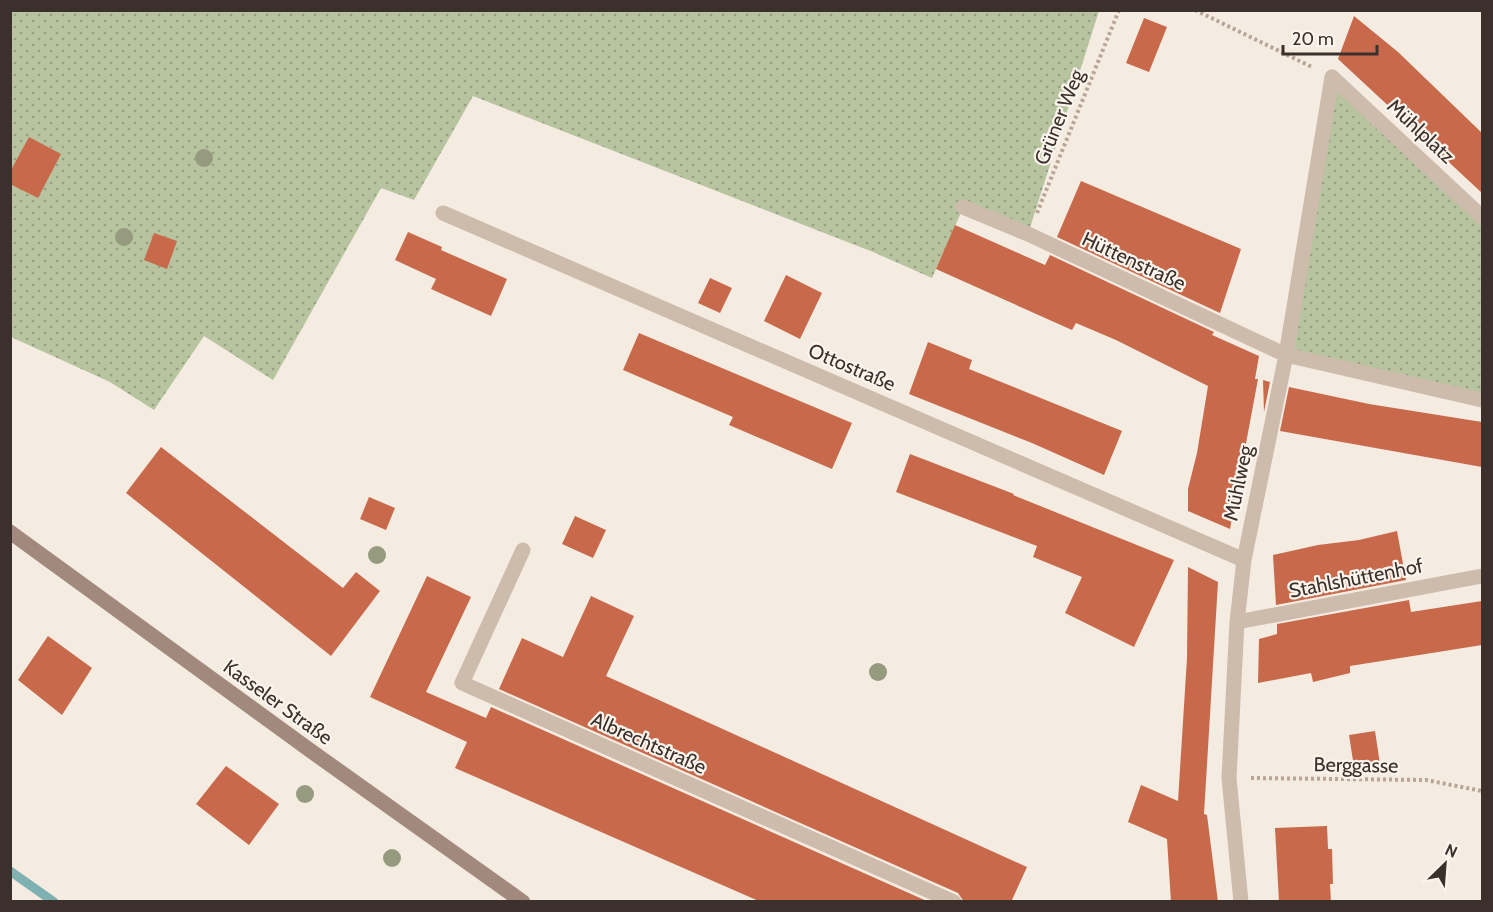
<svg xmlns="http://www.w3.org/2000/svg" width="1493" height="912" viewBox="0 0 1493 912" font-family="Cabin,sans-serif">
<defs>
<pattern id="park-dots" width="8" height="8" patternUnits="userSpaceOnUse" patternTransform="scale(1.5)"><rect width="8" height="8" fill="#b8c4a0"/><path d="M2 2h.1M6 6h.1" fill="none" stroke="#97a083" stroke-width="1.8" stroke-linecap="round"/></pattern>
</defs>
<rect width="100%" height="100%" fill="#f4ebe1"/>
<path fill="url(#park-dots)" d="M 11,11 L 1099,11 L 1028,234 L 963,208 L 932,278 L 873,252 L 473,96 L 414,200 L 381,188 L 273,380 L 204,336 L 154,410 L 110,382 L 11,337 Z
M 1332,77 L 1482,217 L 1482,400 L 1286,355 Z"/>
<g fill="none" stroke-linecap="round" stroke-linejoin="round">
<path stroke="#7fb0b2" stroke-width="9" d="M 10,871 L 54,902"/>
</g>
<path fill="#c8694b" d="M 1354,16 L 1398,52 L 1482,133 L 1482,193 L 1338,59 Z
M 1144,18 L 1167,27 L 1149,72 L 1126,63 Z
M 29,137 L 61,154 L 38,198 L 10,184 L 10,172 Z
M 1081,181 L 1241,249 L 1220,313 L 1057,237 Z
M 955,225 L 1045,265 L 1050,255 L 1214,332 L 1212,335 L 1259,356 L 1255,379 L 1258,379 L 1230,529 L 1188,511 L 1188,489 L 1197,453 L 1208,386 L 1116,340 L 1076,323 L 1072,330 L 936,269 Z
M 408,232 L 442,247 L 441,250 L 507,279 L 491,316 L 431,289 L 436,279 L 395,260 Z
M 154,233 L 177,241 L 167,269 L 144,260 Z
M 786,275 L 822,293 L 800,339 L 764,321 Z
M 710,278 L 732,288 L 720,313 L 698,303 Z
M 639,333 L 852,423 L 832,469 L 729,425 L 733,417 L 623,370 Z
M 928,342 L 972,360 L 969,369 L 1122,431 L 1104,475 L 1032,443 L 909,394 Z
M 1263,380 L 1270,382 L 1264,412 Z
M 1289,387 L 1369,404 L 1482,422 L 1482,467 L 1280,431 Z
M 161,447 L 343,588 L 356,572 L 380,591 L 331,656 L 126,493 Z
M 910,454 L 1014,494 L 1013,495 L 1174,560 L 1134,647 L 1065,613 L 1082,577 L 1033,557 L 1037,546 L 896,492 Z
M 369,497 L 395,508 L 386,530 L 360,519 Z
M 575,516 L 606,530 L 593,558 L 562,544 Z
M 1397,531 L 1406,580 L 1276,605 L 1273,555 L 1318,545 L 1359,540 Z
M 1188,567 L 1218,582 L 1204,814 L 1207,815 L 1218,902 L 1171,902 L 1167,839 L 1128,822 L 1141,785 L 1178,801 L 1187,658 Z
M 427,576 L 471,597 L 426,692 L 486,718 L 491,707 L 929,902 L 761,902 L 455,768 L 467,742 L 370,697 Z
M 591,596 L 634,616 L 606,676 L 1027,867 L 1011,902 L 964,902 L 958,893 L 499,689 L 522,638 L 563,657 Z
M 1409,600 L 1411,612 L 1482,601 L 1482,645 L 1350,666 L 1350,673 L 1313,682 L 1311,673 L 1258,683 L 1259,639 L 1277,634 L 1277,624 Z
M 48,636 L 92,668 L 62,715 L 18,680 Z
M 1375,731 L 1380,764 L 1354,767 L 1349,735 Z
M 226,766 L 279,804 L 249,845 L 196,804 Z
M 1327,826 L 1328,849 L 1332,849 L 1333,884 L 1330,884 L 1331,902 L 1279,902 L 1275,828 Z"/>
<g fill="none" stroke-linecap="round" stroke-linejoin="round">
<path stroke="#b9a596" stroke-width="4" stroke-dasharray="3 3" stroke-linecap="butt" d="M 1195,10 L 1312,67
M 1037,213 L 1119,10
M 1251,778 L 1426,780 L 1482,791"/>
<path stroke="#cdbbac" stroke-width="15" d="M 1332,77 L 1482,217"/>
<path stroke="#cdbbac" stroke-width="15" d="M 963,207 L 1028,234 L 1286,355 L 1482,400
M 443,213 L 1244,560
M 523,550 L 462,683 L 954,902
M 1237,622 L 1482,576
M 1241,902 L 1229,778 L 1237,622 L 1244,560 L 1286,355 L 1332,77"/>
<path stroke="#a18a7d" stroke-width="15" d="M 10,532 L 311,751 L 523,902"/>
</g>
<g fill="#969b7f">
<circle cx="204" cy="158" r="9"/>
<circle cx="124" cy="237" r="9"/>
<circle cx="377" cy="555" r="9"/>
<circle cx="878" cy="672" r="9"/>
<circle cx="305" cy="794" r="9"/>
<circle cx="392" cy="858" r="9"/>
</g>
<g text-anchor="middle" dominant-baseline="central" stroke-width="4.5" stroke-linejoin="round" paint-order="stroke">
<g font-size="20" fill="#3b302b" stroke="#fbf5ee">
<text transform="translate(1059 117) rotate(-68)">Grüner Weg</text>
<text transform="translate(1421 131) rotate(43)">Mühlplatz</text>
<text transform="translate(1134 261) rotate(25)">Hüttenstraße</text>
<text transform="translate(852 367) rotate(23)">Ottostraße</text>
<text transform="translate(1238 483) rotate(-78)">Mühlweg</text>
<text transform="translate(1356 578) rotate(-11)">Stahlshüttenhof</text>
<text transform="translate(278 702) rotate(36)">Kasseler Straße</text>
<text transform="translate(649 743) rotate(24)">Albrechtstraße</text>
<text transform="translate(1356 765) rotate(1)">Berggasse</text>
</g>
</g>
<rect width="1493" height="912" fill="none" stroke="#3b302b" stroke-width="24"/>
<g transform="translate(1445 864) rotate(25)" stroke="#fbf5ee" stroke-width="4.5" paint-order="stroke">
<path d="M0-4.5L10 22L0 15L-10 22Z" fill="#3b302b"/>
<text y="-9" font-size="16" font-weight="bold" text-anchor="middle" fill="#3b302b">N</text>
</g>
<path d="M1283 45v9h94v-9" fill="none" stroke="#3b302b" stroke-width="3"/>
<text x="1292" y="45" font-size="18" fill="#3b302b" stroke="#fbf5ee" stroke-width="4.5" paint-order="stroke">20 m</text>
</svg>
